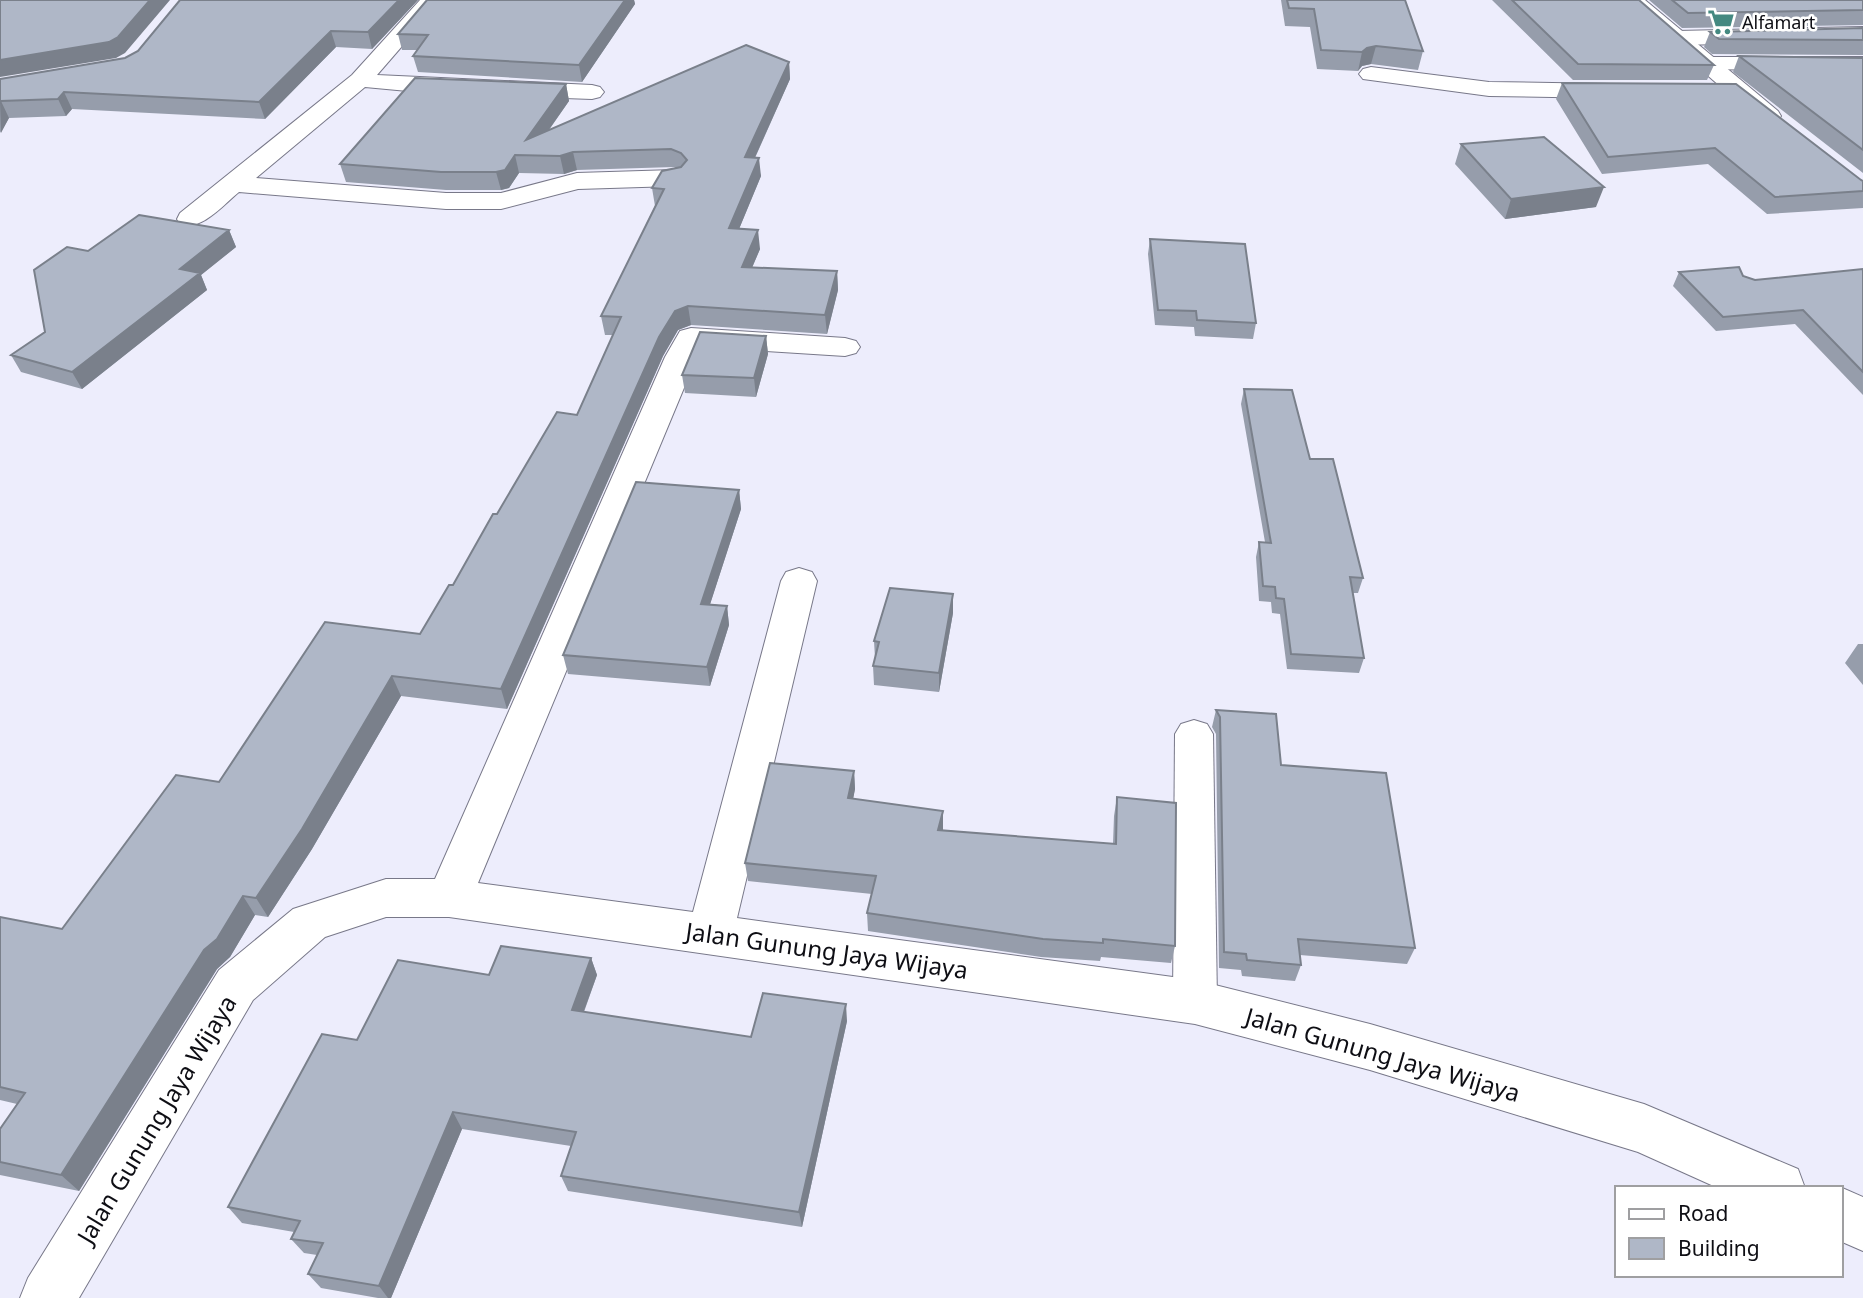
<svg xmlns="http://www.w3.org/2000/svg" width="1863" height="1298" viewBox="0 0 1863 1298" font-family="'Noto Sans',sans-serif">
<rect width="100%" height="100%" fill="#ededfc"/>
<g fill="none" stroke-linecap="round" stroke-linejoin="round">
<defs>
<path id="service" d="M 1194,720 L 1207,724 L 1213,734 L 1217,1002 L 1210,1016 L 1195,1022 L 1180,1016 L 1173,1002 L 1175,734 L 1181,724 Z"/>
<path id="minor" d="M 420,0 L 442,0 L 377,75 L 592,85 L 600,87 L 604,92 L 600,97 L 592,99 L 429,93 L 365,87 L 256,178 L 446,193 L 501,193 L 577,173 L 674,170 L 683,173 L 687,178 L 683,183 L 674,186 L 578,189 L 501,209 L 446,209 L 239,192 C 222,206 203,230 180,225 L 177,219 L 180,213 L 352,75 Z
M 1863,27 L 1863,41 L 1677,45 L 1669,43 L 1666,38 L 1669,33 L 1677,31 Z
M 1708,57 L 1863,57 L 1863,71 L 1700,69 L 1697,64 L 1700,59 Z
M 1371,67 L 1489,82 L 1610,84 L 1618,86 L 1622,91 L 1618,96 L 1610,98 L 1489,96 L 1363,79 L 1359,74 L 1363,69 Z
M 691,328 L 845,338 L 856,341 L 860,347 L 856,353 L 845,356 L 701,347 L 478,883 L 693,912 L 781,581 L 786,572 L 799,568 L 812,572 L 817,581 L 737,918 L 1195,980 L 1370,1024 L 1644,1104 L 1798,1169 L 1805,1188 L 1718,1188 L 1638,1152 L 1370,1070 L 1195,1024 L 449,917 L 386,917 L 325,937 L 253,1000 L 79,1298 L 20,1298 L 28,1278 L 219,970 L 293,909 L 386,879 L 435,879 L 665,357 L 680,331 Z
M 1840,1187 L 1863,1197 L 1863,1251 L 1840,1241 Z"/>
<path id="primary" d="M 1621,0 L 1645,0 L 1778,111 L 1781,116 L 1778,121 L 1769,123 L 1760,121 Z"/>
</defs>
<use href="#service" stroke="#787889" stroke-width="2"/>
<use href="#minor" stroke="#787889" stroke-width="2"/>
<use href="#primary" stroke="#787889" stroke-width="2"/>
<use href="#service" fill="#fff" fill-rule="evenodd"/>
<use href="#minor" fill="#fff" fill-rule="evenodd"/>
<use href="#primary" fill="#fff" fill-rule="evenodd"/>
</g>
<path fill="#969dab" d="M 180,0 L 418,0 L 372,49 L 336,47 L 265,119 L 72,109 L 66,116 L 9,118 L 0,133 L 0,79 L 125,58 L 138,51 Z
M 427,0 L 634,0 L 635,4 L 582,82 L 418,72 L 413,56 L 417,50 L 402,50 L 398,34 Z
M 1281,0 L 1405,0 L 1423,51 L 1418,70 L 1371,64 L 1362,66 L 1358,71 L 1317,69 L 1310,27 L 1285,26 Z
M 1492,0 L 1639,0 L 1714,65 L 1707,80 L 1573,80 Z
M 1649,0 L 1863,0 L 1863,25 L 1682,28 Z
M 1863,28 L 1863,55 L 1712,54 L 1704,47 L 1710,32 Z
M 1739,56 L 1863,58 L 1863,173 L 1733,72 Z
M 789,62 L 790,79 L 755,158 L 761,176 L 739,229 L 760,249 L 752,268 L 837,271 L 838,290 L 827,334 L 691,325 L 678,330 L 663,356 L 507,709 L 401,696 L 312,849 L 268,917 L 255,915 L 230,957 L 217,969 L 79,1191 L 0,1175 L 0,1129 L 17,1104 L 0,1100 L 0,917 L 62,929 L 219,782 L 420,634 L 453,585 L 497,514 L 577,415 L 613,335 L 605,335 L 601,316 L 655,206 L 652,188 L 677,168 L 674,167 L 577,170 L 564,174 L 519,173 L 509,188 L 501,190 L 446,190 L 346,182 L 340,164 L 566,84 L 569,101 L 549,130 Z
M 1562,83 L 1863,181 L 1863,208 L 1767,214 L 1708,164 L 1602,174 L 1556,99 Z
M 1461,144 L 1596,207 L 1505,219 L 1455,164 Z
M 229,230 L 236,247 L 201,275 L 207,290 L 82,389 L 21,372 L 11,355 L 45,332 L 88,251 Z
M 1150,239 L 1256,323 L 1253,339 L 1195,336 L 1194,327 L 1155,325 L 1148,254 Z
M 1863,269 L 1863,395 L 1795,324 L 1716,331 L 1673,286 L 1679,272 L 1743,276 L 1755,280 Z
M 766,336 L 768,354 L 756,397 L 685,393 L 682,375 Z
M 1244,389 L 1310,459 L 1363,578 L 1358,593 L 1353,593 L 1364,658 L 1359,673 L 1287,669 L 1280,614 L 1272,613 L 1271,602 L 1259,601 L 1256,557 L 1259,542 L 1265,542 L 1241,404 Z
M 739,490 L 741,509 L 710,604 L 727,606 L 729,625 L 710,686 L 568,674 L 563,655 Z
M 953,613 L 939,692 L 874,685 L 873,666 L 875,658 L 874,641 Z
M 1858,644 L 1863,644 L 1863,685 L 1845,663 Z
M 1216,710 L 1281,765 L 1415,948 L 1407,964 L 1300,955 L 1301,965 L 1295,981 L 1242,976 L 1241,970 L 1219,968 L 1216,734 L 1212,727 Z
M 854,771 L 855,789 L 853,798 L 943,830 L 1113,844 L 1114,816 L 1117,797 L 1175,946 L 1171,963 L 1101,957 L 1100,961 L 1041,957 L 868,931 L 867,913 L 872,894 L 748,881 L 745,863 Z
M 591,958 L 597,975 L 584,1012 L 751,1037 L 847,1021 L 802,1227 L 568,1191 L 561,1176 L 571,1146 L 462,1129 L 391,1298 L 378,1298 L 321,1288 L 308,1274 L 317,1255 L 304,1253 L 291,1239 L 294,1232 L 242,1223 L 228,1207 L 357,1040 L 489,975 Z"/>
<path fill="#7a808b" d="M 150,0 L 170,0 L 125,53 L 116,58 L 0,77 L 0,60 Z
M 399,0 L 418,0 L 372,49 L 368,32 Z
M 625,0 L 634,0 L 635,4 L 582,82 L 579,65 Z
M 331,31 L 336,47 L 265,119 L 259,102 Z
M 1376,46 L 1371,64 L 1362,66 L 1358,71 L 1362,52 L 1367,48 Z
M 789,62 L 790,79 L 747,175 L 745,157 Z
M 566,84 L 569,101 L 531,155 L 526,140 Z
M 64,92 L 72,109 L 66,116 L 58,99 Z
M 1,101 L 9,118 L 1,133 L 0,102 Z
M 573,152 L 577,170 L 564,174 L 560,156 Z
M 515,155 L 519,173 L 509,188 L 501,190 L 496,172 Z
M 759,158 L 761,176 L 732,246 L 729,228 Z
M 1604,187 L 1596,207 L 1505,219 L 1511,199 Z
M 229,230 L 236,247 L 201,275 L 207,290 L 82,389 L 72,372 L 180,269 Z
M 758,230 L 760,249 L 744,286 L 742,267 Z
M 837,271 L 838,290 L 827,334 L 825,315 Z
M 688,306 L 691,325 L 678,330 L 663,356 L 507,709 L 501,689 L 659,337 L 675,311 Z
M 766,336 L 768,354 L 756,397 L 754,378 Z
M 739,490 L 741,509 L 704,623 L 701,604 Z
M 953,594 L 953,613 L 939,692 L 939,673 Z
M 727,606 L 729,625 L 710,686 L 707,667 Z
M 392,676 L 401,696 L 312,849 L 268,917 L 256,898 Z
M 854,771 L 855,789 L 850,816 L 848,798 Z
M 943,811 L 943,830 L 938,848 L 938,830 Z
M 243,896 L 255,915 L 230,957 L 217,969 L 79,1191 L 61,1175 L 204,950 Z
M 591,958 L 597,975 L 578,1027 L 572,1010 Z
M 846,1004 L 847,1021 L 802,1227 L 799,1212 Z
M 453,1112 L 462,1129 L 391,1298 L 388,1298 L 379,1286 Z"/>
<path fill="#afb7c7" stroke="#7a808b" stroke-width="2" d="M 0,0 L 150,0 L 118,37 L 109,42 L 0,60 Z
M 180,0 L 399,0 L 368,32 L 331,31 L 259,102 L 64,92 L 58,99 L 1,101 L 0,102 L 0,79 L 125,58 L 138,51 Z
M 427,0 L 625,0 L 579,65 L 413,56 L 428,35 L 398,34 Z
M 1287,0 L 1405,0 L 1423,51 L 1376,46 L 1367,48 L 1362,52 L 1321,50 L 1314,9 L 1289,8 Z
M 1512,0 L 1639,0 L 1714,65 L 1578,64 Z
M 1672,0 L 1863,0 L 1863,10 L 1688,13 Z
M 1863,28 L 1863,40 L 1719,39 L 1710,32 Z
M 746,45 L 789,62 L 745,157 L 759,158 L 729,228 L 758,230 L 742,267 L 837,271 L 825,315 L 688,306 L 675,311 L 659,337 L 501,689 L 392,676 L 302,829 L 256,898 L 243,896 L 217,939 L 204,950 L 61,1175 L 0,1162 L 0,1129 L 25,1093 L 0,1087 L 0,917 L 62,929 L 176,775 L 219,782 L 325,622 L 420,634 L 449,585 L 453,585 L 493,514 L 497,514 L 557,412 L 577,415 L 621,317 L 601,316 L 664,189 L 652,188 L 662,171 L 681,167 L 687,160 L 681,153 L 671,149 L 573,152 L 560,156 L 515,155 L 505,170 L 496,172 L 441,172 L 340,164 L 415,78 L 566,84 L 526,140 Z
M 1739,56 L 1863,58 L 1863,150 Z
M 1562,83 L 1736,84 L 1861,180 L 1863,181 L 1863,191 L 1775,197 L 1715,148 L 1608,157 Z
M 1544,137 L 1604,187 L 1511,199 L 1461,144 Z
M 139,215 L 229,230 L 180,269 L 200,273 L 72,372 L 11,355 L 45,332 L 34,270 L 67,247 L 88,251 Z
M 1150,239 L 1245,244 L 1256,323 L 1197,320 L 1196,311 L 1158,310 Z
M 1739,267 L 1743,276 L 1755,280 L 1863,269 L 1863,372 L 1803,310 L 1723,317 L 1679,272 Z
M 700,332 L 766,336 L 754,378 L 682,375 Z
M 1244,389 L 1292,390 L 1310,459 L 1333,459 L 1363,578 L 1350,577 L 1364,658 L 1291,654 L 1284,599 L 1276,598 L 1275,587 L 1263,586 L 1259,542 L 1271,543 Z
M 636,482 L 739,490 L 701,604 L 727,606 L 707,667 L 563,655 Z
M 890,588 L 953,594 L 939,673 L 873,666 L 879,642 L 874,641 Z
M 1216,710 L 1276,714 L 1281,765 L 1386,773 L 1415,948 L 1298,939 L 1301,965 L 1247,960 L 1246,954 L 1224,952 L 1220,717 Z
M 770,763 L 854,771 L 848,798 L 943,811 L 938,830 L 1116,844 L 1117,797 L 1176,803 L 1175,946 L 1103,939 L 1103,943 L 1043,939 L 867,913 L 876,876 L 745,863 Z
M 501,946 L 591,958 L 572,1010 L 751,1037 L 763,993 L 846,1004 L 799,1212 L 561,1176 L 576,1132 L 453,1112 L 379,1286 L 308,1274 L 323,1243 L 291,1239 L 300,1221 L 228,1207 L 322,1034 L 357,1040 L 398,960 L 489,975 Z"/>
<defs>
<symbol id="supermarket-bare" viewBox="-9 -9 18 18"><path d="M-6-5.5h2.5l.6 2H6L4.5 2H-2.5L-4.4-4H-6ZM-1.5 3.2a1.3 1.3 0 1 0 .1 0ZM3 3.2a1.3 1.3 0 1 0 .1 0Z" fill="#448981" stroke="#fff" stroke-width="2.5" paint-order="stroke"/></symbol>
</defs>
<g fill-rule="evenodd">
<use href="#supermarket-bare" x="1702" y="3" width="38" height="38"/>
</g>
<g text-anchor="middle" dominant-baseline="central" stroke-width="5" stroke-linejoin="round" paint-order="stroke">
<g font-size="18" fill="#0e0e14" stroke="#fff" text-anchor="start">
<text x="1742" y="22">Alfamart</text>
</g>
<g font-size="24" fill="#0e0e14" stroke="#fff">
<text transform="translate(827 950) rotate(8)">Jalan Gunung Jaya Wijaya</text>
<text transform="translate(1383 1054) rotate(16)">Jalan Gunung Jaya Wijaya</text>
<text transform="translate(156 1119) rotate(-59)">Jalan Gunung Jaya Wijaya</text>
</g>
</g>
<rect x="1615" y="1186" width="228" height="91" fill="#ffffff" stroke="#9f9fa1" stroke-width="2"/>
<rect x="1629" y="1209" width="35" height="10" fill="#ffffff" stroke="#9f9fa1" stroke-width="2"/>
<text x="1678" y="1221" font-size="21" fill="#0e0e14">Road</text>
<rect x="1629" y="1238" width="35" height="21" fill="#afb7c7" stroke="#9f9fa1" stroke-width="2"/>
<text x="1678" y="1256" font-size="21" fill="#0e0e14">Building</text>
</svg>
